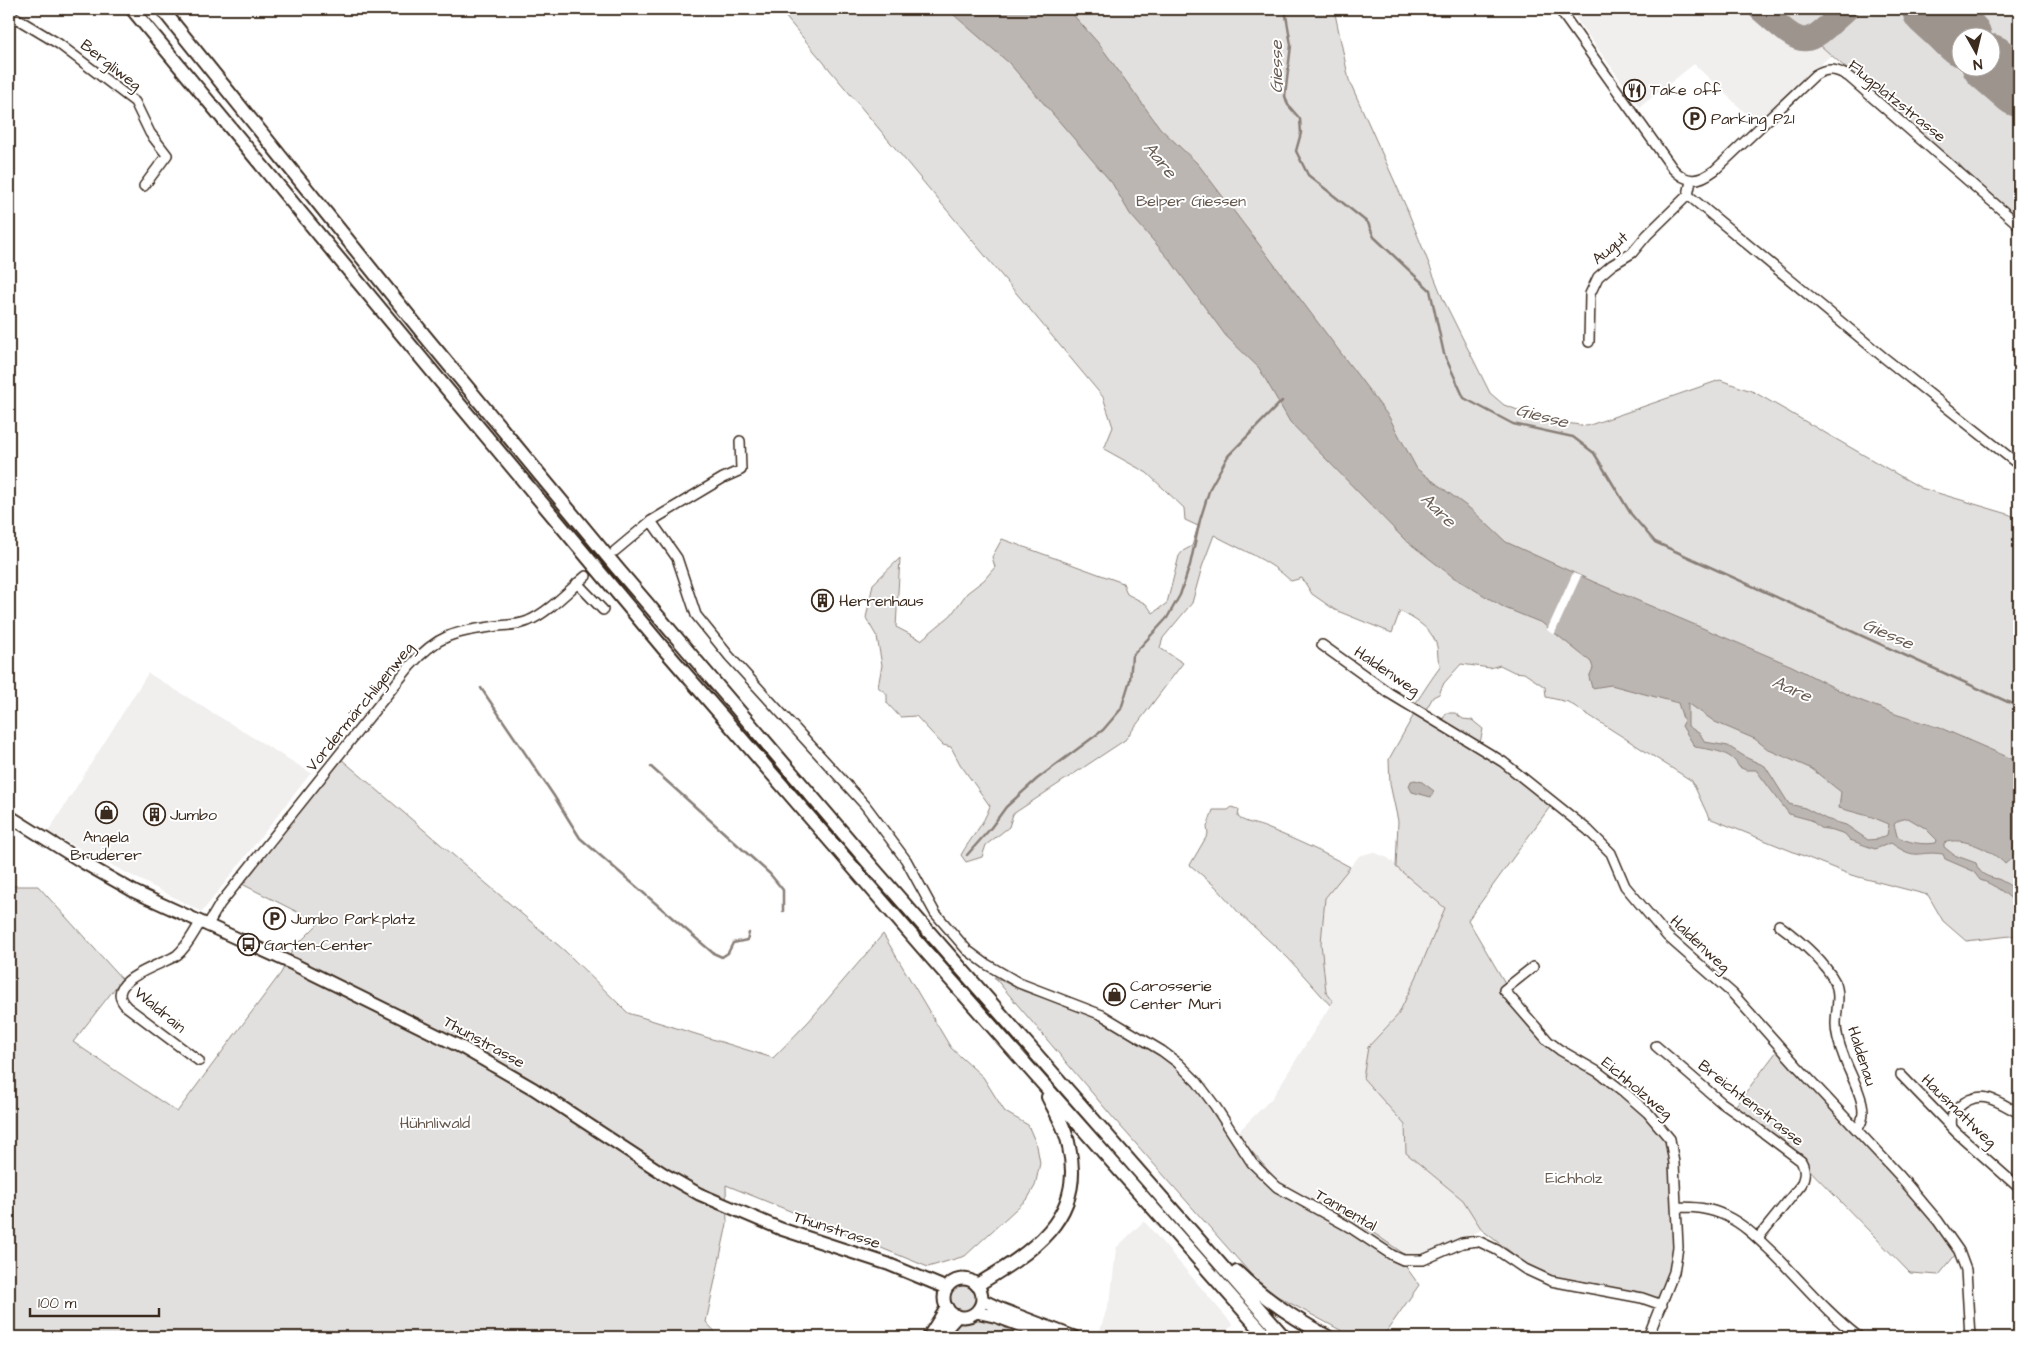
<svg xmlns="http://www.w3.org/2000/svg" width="2028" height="1346" viewBox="0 0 2028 1346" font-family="'Architects Daughter',sans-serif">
<rect width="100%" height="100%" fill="#fff"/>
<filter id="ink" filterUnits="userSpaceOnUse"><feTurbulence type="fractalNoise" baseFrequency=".02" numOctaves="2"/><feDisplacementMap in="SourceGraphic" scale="10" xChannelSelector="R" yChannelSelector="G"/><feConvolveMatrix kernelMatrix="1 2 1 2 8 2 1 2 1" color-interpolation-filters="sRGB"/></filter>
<g filter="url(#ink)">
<path fill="#f1efee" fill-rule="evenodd" d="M 1569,9 L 2019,9 L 2019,219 L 1831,55 L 1756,123 L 1694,64 L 1640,107 ZM 1960,38 L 1990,38 L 1990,68 L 1960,68 Z
M 148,673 L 311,773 L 202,912 L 48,832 Z
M 1373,852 L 1388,858 L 1445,908 L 1416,978 L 1398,1015 L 1368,1047 L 1364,1078 L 1405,1125 L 1406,1153 L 1463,1200 L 1482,1230 L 1410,1258 L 1346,1214 L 1331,1212 L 1278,1183 L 1237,1133 L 1272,1098 L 1333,1001 L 1326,992 L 1321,943 L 1325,898 L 1359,856 Z
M 1144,1221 L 1233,1325 L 1219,1337 L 1098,1337 L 1111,1295 L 1116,1248 Z"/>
<path fill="#e2e0de" stroke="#8e857e" d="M 779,9 L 1334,9 L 1349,80 L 1407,209 L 1443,299 L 1490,393 L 1504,405 L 1545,420 L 1587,426 L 1720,380 L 1754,392 L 1921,488 L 2008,514 L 2019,519 L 2019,935 L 1966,941 L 1943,921 L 1928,895 L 1851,875 L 1709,818 L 1692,781 L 1568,702 L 1546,697 L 1545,687 L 1524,673 L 1514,672 L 1500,665 L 1490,668 L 1461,664 L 1444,683 L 1439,694 L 1433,697 L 1427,708 L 1421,709 L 1415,704 C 1424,691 1431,679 1441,666 C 1436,659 1439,651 1436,643 C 1430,627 1414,619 1400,611 L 1392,633 L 1335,610 L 1312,594 L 1302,578 L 1291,581 C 1268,559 1241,550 1214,535 L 1202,567 L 1192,603 L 1163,638 L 1160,648 L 1183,663 L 1125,740 L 1013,814 L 1009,827 L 986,845 L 982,857 L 966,862 L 961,855 C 971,837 983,826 990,806 L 960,764 L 951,747 L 943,745 L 916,716 L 900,717 L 887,703 L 887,694 L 878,687 L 882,665 L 877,637 L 866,618 L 873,584 L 900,558 L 896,627 L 921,640 L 951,615 L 967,593 L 984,580 L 995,567 L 992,557 L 1002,539 L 1123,583 L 1127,594 L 1146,604 L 1153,613 L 1167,603 L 1179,556 L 1183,551 L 1192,546 L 1198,526 L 1185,520 L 1184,508 L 1147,473 L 1104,449 L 1113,427 L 1103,397 Z
M 1768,9 L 1837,9 C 1801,43 1804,40 1768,9 Z
M 1860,9 L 1902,9 L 1960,62 L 1960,68 L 1967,68 L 2019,115 L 2019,220 L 1976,183 L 1959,164 L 1944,156 L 1820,45 Z
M 1962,9 L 2019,9 L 2019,61 Z
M 1416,711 L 1441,723 L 1446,713 L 1455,713 L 1463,719 L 1472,720 L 1483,729 L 1480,743 L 1488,753 L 1496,751 L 1515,766 L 1552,804 L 1468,920 L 1515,1000 L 1554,1045 L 1649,1113 L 1672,1151 L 1675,1262 L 1661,1299 L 1568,1282 L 1538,1273 L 1482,1230 L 1463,1200 L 1406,1153 L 1405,1125 L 1363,1078 L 1368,1047 L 1398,1015 L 1416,978 L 1445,908 L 1396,867 L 1398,821 L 1390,784 L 1389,759 Z
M 340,758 L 565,951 L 628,1013 L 773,1058 L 809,1021 L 883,934 L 951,1048 L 983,1077 L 1005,1112 L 1028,1125 L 1037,1146 L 1040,1163 L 1035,1186 L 1028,1198 L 965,1256 L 928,1267 L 726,1185 L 727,1224 L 706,1322 L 720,1337 L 9,1337 L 9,886 L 38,886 L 122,979 L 73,1042 L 177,1112 L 281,973 L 293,949 L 319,923 L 242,884 Z
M 1232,807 L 1239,810 L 1238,817 C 1245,823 1258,824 1267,828 C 1296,840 1323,852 1350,867 L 1325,898 L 1321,943 L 1326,992 L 1333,1001 L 1330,1005 L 1288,958 L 1239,913 L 1216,887 L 1190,865 L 1208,834 L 1207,827 L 1213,810 L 1228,810 Z
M 994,977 L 1023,991 L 1092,1014 L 1148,1044 L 1181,1069 L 1278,1182 L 1331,1212 L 1346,1214 L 1410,1258 L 1404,1264 L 1419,1285 L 1386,1332 L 1394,1337 L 1335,1337 L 1342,1331 L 1264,1289 L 1115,1120 Z
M 1777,1051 L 1861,1139 L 1942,1232 L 1956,1254 L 1939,1275 L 1910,1273 L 1801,1161 L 1733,1109 Z
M949 1298a14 14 0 1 1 28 0a14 14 0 1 1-28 0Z
M 977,1316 L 1000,1322 L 1005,1328 L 1028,1336 L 1032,1333 L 1042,1337 L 1017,1337 L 1003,1332 L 965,1331 L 959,1337 L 943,1337 L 960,1321 Z"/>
<path fill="#bcb6b3" stroke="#887e77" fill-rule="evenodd" d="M 947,9 L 1068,9 L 1099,44 L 1160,128 L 1198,164 L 1258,243 L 1389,417 L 1417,469 L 1473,511 L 1506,542 L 1594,582 L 1792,666 L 1854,698 L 1898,715 L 1943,729 L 2019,762 L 2019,860 L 2013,857 L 2005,864 C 1993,851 1962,835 1944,843 L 1944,847 L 1954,855 L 1976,863 C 1979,874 1987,877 1998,879 C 2003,881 2014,888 2019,891 L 2019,906 C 2008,895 1994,884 1980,880 L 1973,871 L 1945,859 L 1943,854 C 1916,850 1918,862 1891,843 L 1875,849 L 1850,840 L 1845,834 L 1833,830 L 1820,828 L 1811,820 L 1789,814 L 1756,770 L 1746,770 L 1739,767 C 1731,751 1712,750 1695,747 L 1682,726 L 1684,722 L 1678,703 L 1611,685 L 1592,688 L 1589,677 L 1593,668 L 1591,662 L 1542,623 L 1505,608 L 1453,577 L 1404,539 L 1290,422 L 1259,368 L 1226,336 L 1170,260 L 1130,214 L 1112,183 L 1009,63 ZM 1688,703 L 1715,722 L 1755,739 L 1769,750 L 1812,769 L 1841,792 L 1839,808 L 1872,817 L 1889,824 L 1887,835 L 1879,839 L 1868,840 L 1846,825 L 1826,819 L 1805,808 L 1789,804 L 1765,766 L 1747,758 L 1728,746 L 1705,742 L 1700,734 L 1688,726 ZM 1908,818 L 1925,828 L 1937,840 L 1936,843 C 1923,845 1908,843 1897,836 L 1894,824 L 1900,820 Z
M 1415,780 L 1422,782 L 1434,791 L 1431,797 L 1412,792 L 1409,786 L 1411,781 Z"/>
<path fill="#fff" d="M 1573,573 L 1581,576 L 1554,635 L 1547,630 Z"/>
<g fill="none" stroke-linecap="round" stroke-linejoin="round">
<path stroke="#887e77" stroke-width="2.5" d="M 1285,9 L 1291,45 L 1285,96 L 1288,105 L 1300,119 L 1301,133 L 1296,151 L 1308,175 L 1368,223 L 1374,237 L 1430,290 L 1444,354 L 1464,398 L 1513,424 L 1573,437 L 1594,453 L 1631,514 L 1655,542 L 2019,707
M 481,688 L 554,796 L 580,838 L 713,953 L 722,957 L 728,953 L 733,943 L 747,940 L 749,933
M 651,767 L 770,874 L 783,890 L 783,911
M 967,855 L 990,829 L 1006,807 L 1037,779 L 1103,730 L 1121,709 L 1130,680 L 1132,656 L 1167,618 L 1180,595 L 1190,565 L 1200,520 L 1210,488 L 1228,456 L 1282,401"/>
<path stroke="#9d948e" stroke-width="24" d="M 1760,9 C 1806,49 1802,50 1847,9"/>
<path stroke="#9d948e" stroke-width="58" d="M 1931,9 L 1963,38
M 1990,63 L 2019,88"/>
<defs>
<path id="minor" d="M 1559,9 L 1673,169 C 1687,184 1699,182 1715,170 L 1815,75 C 1827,67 1837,69 1849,77 L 2019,225
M 9,14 L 59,44 L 135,102 L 150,133 L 167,155 L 144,186
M 1691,181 L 1688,195 L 1882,356 L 2019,465
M 1589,342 L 1590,294 L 1598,277 L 1612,265 L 1632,253 L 1647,235 L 1688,195
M 651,521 L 677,558 L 696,615 L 729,656 L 865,805 L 906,860 L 935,913 L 967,950 L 986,964 L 1019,983 L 1102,1015 L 1162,1051 L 1178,1063 L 1197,1082 L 1215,1106 L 1252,1163 L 1277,1187 L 1351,1228 L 1392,1255 L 1403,1260 L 1423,1260 L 1462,1243 L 1478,1241 L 1497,1250 L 1525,1269 L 1551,1281 L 1642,1298 L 1662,1305
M 615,551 L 651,521 L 723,478 L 741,470 L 740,441
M 577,583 L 603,610
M 1322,645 L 1389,693 L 1503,762 L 1588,830 L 1611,853 L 1625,886 L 1667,936 L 1733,994 L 1797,1066 L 1899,1175 L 1938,1221 L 1959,1251 L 1966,1270 L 1970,1337
M 1779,925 C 1798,939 1824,961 1835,982 C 1841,995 1836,1010 1836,1024 C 1836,1035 1840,1047 1844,1057 C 1850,1077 1874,1110 1857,1129
M 207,926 L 220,904 L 410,666 C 439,633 456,632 498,626 C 508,625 519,625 528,621 C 548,613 569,590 586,576
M 1533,967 L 1504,990 L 1548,1041 L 1560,1050 L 1598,1072 L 1624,1092 L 1648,1113 L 1670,1139 L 1674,1163 L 1678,1247 L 1674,1272 L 1648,1337
M 1656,1046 L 1722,1103 L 1745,1119 L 1801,1161 C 1806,1170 1805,1176 1801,1185 L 1758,1238
M 199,1061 L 127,1007 C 99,981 165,964 177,955 C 187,947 193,934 200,923
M 1901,1075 L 1956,1132 L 2019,1188
M 1952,1128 C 1950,1118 1952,1114 1959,1107 C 1980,1087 1998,1102 2019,1113
M 1677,1207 C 1694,1207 1710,1208 1726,1216 C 1745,1225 1759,1240 1774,1254 C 1802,1282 1827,1313 1859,1337"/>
<path id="major" d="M 9,816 L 84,863 L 135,892 L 293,964 L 463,1048 L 534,1089 L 664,1174 L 699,1194 L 781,1229 L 888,1264 L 946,1288
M944 1298a19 19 0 1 1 38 0a19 19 0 1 1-38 0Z
M 982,1300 L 1001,1309 L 1074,1337
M 976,1312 L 998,1317 L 1051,1337"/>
<path id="highway" d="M 132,9 L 441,382 L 664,649 L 928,954 L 1267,1337
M 162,9 L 425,336 L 617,568 L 873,868 L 1284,1337
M 1237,1272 C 1264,1299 1295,1319 1328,1337
M 977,1285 C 1030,1253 1086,1219 1069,1147 C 1066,1129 1056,1113 1048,1097
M 929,1337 L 947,1308
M 938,1337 L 957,1316"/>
</defs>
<use href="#minor" stroke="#3b2a1e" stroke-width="12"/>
<use href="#major" stroke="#3b2a1e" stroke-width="15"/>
<use href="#highway" stroke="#3b2a1e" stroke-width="16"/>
<use href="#minor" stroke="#fff" stroke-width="9"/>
<use href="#major" stroke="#fff" stroke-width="11"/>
<use href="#highway" stroke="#fff" stroke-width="12"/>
</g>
</g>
<defs>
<symbol id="restaurant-ring" viewBox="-11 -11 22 22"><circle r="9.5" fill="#fff" stroke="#3b2a1e" stroke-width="1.5"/><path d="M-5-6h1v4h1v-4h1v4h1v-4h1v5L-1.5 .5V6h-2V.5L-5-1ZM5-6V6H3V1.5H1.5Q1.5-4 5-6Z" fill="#3b2a1e"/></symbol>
<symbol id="parking-ring" viewBox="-11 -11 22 22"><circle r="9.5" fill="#fff" stroke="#3b2a1e" stroke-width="1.5"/><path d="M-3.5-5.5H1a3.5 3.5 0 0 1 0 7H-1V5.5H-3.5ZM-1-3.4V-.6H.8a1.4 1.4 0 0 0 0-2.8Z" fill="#3b2a1e"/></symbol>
<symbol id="building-ring" viewBox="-11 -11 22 22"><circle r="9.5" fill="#fff" stroke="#3b2a1e" stroke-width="1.5"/><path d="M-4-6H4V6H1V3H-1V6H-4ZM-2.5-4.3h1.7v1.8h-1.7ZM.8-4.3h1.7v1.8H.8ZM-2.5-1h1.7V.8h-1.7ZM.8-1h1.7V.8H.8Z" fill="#3b2a1e"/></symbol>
<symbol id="shop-ring" viewBox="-11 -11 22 22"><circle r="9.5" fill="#fff" stroke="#3b2a1e" stroke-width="1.5"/><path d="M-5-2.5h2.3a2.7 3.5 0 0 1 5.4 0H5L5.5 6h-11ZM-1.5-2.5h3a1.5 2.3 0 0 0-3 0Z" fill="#3b2a1e"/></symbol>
<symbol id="bus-ring" viewBox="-11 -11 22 22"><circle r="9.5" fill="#fff" stroke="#3b2a1e" stroke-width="1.5"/><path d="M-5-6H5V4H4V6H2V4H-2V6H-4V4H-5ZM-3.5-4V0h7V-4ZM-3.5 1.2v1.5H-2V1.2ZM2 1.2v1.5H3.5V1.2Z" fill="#3b2a1e"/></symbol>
</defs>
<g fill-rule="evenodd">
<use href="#restaurant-ring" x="1622" y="78" width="25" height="25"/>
<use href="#parking-ring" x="1682" y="106" width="25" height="25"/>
<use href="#building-ring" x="810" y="588" width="25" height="25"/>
<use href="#shop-ring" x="94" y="800" width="25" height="25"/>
<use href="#building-ring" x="142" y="802" width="25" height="25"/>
<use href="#parking-ring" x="262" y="906" width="25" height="25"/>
<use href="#bus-ring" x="236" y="932" width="25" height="25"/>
<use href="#shop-ring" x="1102" y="982" width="25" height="25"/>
</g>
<g text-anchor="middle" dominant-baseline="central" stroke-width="4" stroke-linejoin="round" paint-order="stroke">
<g font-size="16" fill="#3b2a1e" stroke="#fff">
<text transform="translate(111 65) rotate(38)">Bergliweg</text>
<text transform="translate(1897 101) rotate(39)">Flugplatzstrasse</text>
<text transform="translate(1610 248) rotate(-40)">Augut</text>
<text transform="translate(1387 671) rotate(34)">Haldenweg</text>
<text transform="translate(360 707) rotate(-51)">Vordermärchligenweg</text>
<text transform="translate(1700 944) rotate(43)">Haldenweg</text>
<text transform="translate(160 1010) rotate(40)">Waldrain</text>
<text transform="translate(484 1042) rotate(29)">Thunstrasse</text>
<text transform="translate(1862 1056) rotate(72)">Haldenau</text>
<text transform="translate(1637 1088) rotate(40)">Eichholzweg</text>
<text transform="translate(1751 1103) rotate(38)">Breichtenstrasse</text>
<text transform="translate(1959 1111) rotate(44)">Hausmattweg</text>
<text transform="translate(1346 1210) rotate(30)">Tannental</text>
<text transform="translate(837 1230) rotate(18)">Thunstrasse</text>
</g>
<g font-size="16" fill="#3b2a1e" stroke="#fff" text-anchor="start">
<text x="1650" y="90">Take off</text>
<text x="1711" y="119">Parking P21</text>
<text x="839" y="601">Herrenhaus</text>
<text x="170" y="815">Jumbo</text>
<text x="106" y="837" text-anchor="middle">Angela<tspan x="106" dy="18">Bruderer</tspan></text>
<text x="291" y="919">Jumbo Parkplatz</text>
<text x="264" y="945">Garten-Center</text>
<text x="1130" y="986">Carosserie<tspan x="1130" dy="18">Center Muri</tspan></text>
</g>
<g font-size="16" fill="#65584e" stroke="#fff">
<text x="1191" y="201">Belper Giessen</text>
<text x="435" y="1123">Hühnliwald</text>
<text x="1574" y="1178">Eichholz</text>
</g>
<g font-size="18" font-style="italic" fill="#685b52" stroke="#fff">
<text transform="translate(1276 67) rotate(-90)">Giesse</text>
<text transform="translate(1160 160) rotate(51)">Aare</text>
<text transform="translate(1542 416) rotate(15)">Giesse</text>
<text transform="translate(1438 510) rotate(44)">Aare</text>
<text transform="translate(1888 634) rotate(24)">Giesse</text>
<text transform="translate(1792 689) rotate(24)">Aare</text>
</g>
</g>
<rect width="2028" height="1346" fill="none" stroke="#fff" stroke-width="30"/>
<rect x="15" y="15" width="1998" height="1316" fill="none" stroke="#3b2a1e" stroke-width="2" filter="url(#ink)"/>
<g transform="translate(1976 52) rotate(172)"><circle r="24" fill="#ffffff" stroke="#b1aaa5"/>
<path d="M0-4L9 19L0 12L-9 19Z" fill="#3b2a1e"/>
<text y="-8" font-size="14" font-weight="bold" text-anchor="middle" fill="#3b2a1e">N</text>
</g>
<path d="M30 1308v8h129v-8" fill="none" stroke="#3b2a1e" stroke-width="2.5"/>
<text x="38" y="1308" font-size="15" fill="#3b2a1e" stroke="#ffffff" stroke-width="4" paint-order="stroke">100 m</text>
</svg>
